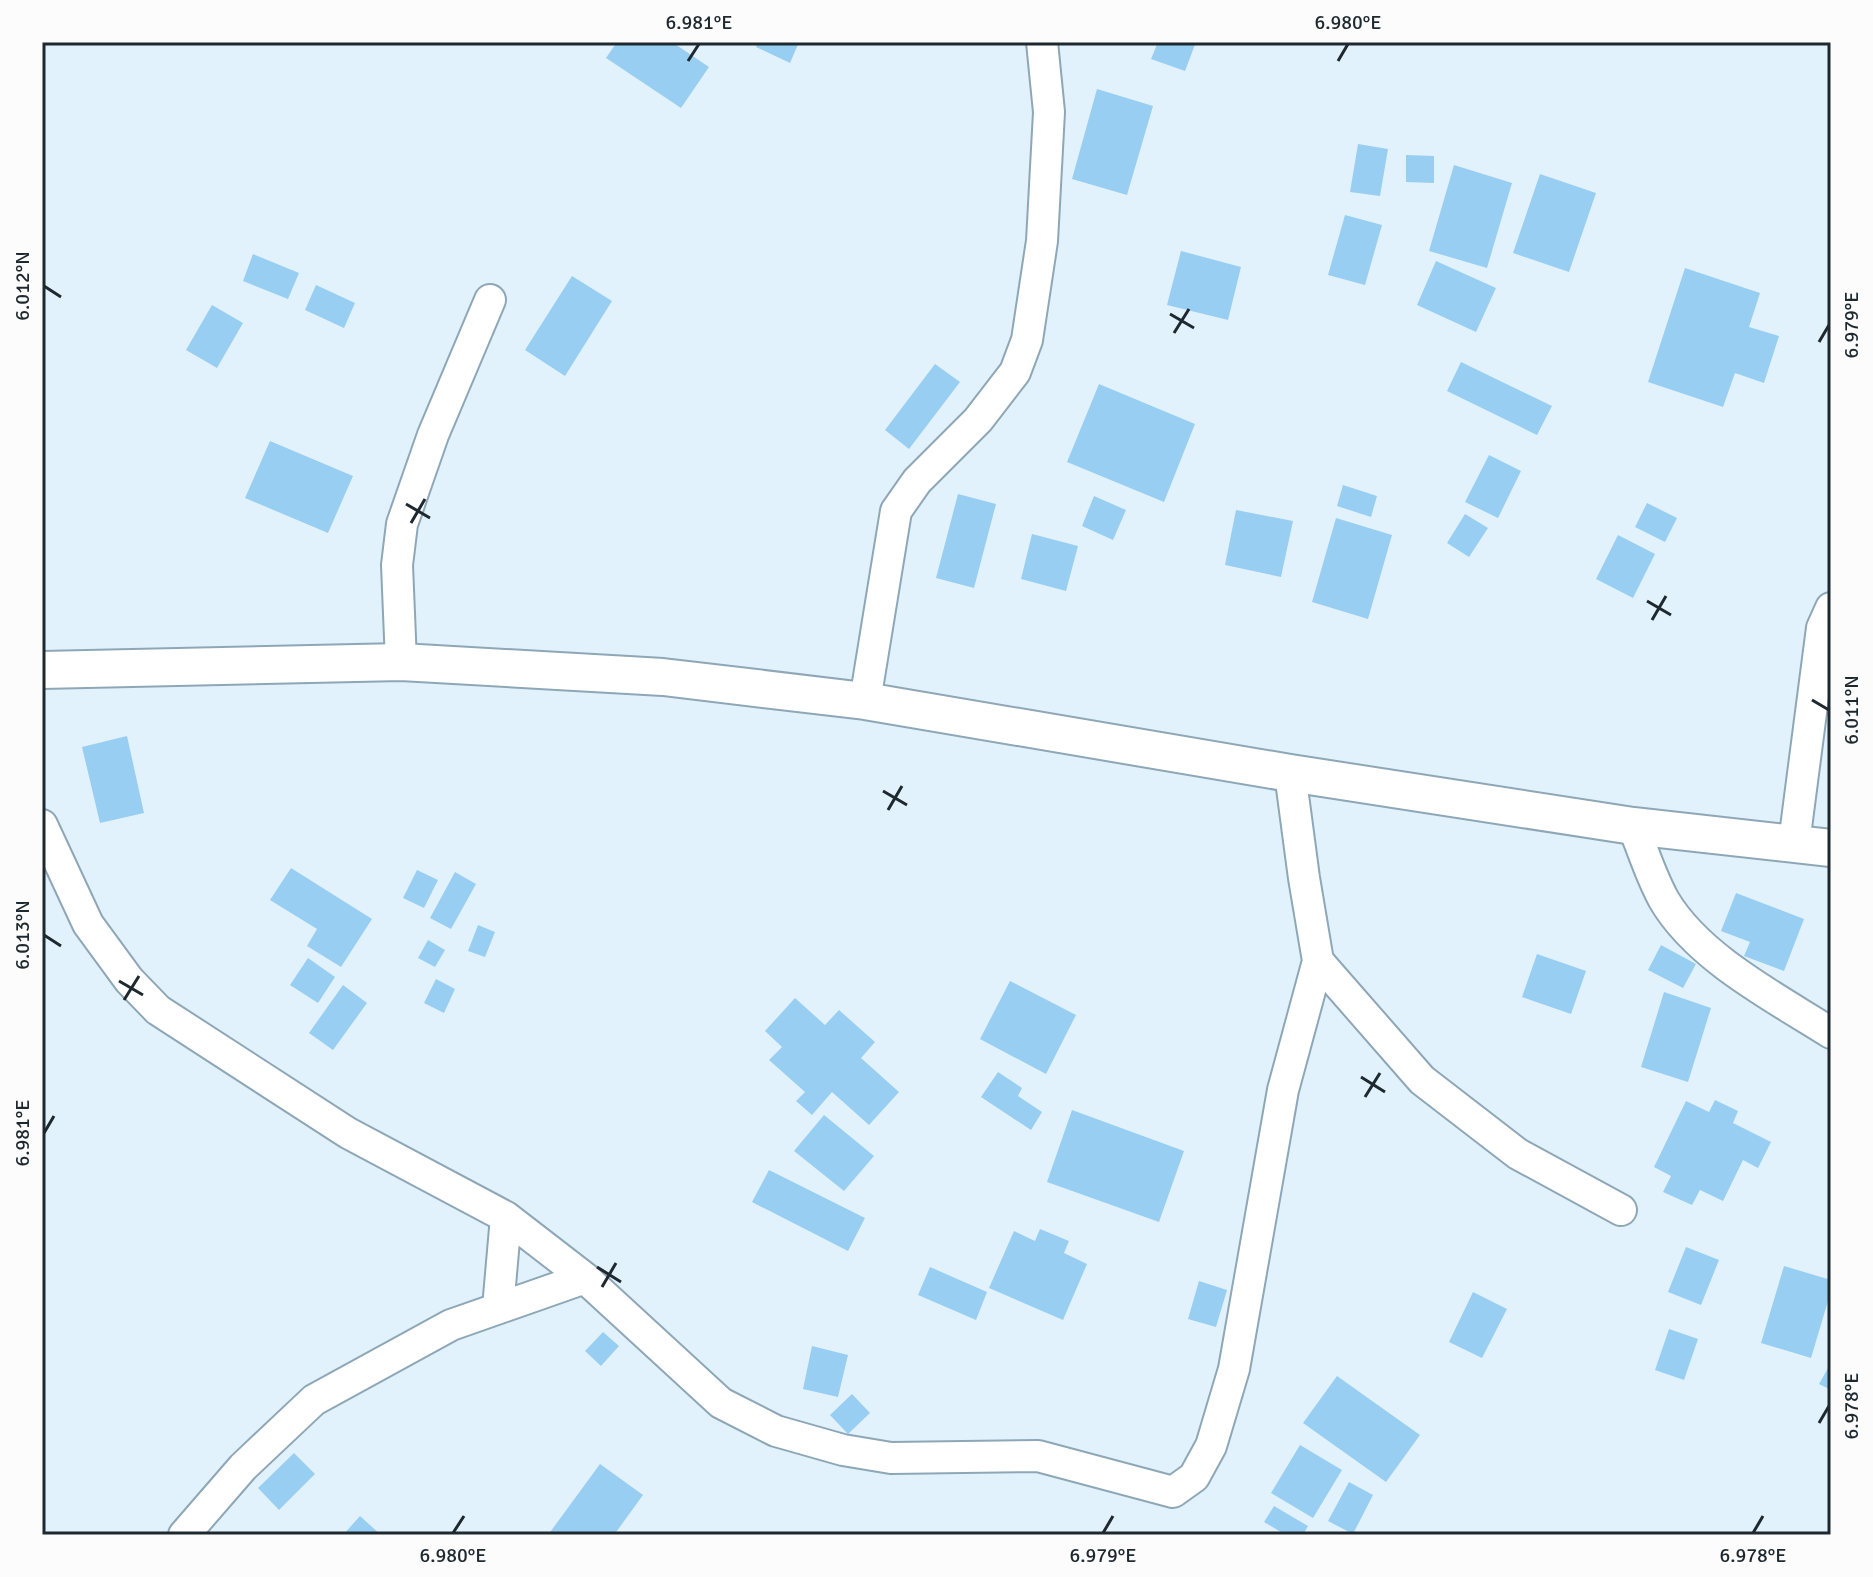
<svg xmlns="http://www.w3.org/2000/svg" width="1873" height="1577" viewBox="0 0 1873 1577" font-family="Signika,sans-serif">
<rect width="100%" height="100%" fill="#e2f2fc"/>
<path fill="#98cef1" d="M 617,42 L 672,42 L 709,67 L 681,108 L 606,58 Z
M 758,42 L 799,42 L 790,63 L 756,47 Z
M 1158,42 L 1196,42 L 1185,71 L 1151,59 Z
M 1097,89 L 1153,106 L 1127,195 L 1072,179 Z
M 1358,144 L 1388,149 L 1380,196 L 1350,192 Z
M 1406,155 L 1434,156 L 1434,183 L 1406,182 Z
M 1454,165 L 1512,183 L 1487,268 L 1429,251 Z
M 1540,174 L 1596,193 L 1569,272 L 1513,253 Z
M 1345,215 L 1382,225 L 1365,285 L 1328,275 Z
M 1181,251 L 1241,267 L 1228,320 L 1167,305 Z
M 253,254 L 299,273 L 288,299 L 243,281 Z
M 1436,261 L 1496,288 L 1476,332 L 1417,305 Z
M 1685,268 L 1760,293 L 1749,327 L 1779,336 L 1764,383 L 1735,373 L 1723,407 L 1648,382 Z
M 572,276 L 612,301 L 565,376 L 525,350 Z
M 316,285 L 355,303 L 344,328 L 305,310 Z
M 212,305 L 243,323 L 217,368 L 186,350 Z
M 1461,362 L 1552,406 L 1537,435 L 1447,391 Z
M 935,364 L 960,382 L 909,449 L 885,430 Z
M 1099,384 L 1195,424 L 1164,502 L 1067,462 Z
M 270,441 L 353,476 L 328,533 L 245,498 Z
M 1489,455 L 1521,471 L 1498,518 L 1465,502 Z
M 1343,485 L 1377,496 L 1371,517 L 1337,506 Z
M 958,494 L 996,504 L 974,588 L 936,578 Z
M 1094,496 L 1126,510 L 1113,540 L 1082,526 Z
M 1647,503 L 1677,518 L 1665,542 L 1635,527 Z
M 1236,510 L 1293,521 L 1281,577 L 1225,565 Z
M 1465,514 L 1488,528 L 1469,557 L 1447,543 Z
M 1336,518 L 1392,535 L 1368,619 L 1312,602 Z
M 1032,534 L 1078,546 L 1066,591 L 1021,579 Z
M 1618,535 L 1655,554 L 1633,598 L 1596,579 Z
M 127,736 L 144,813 L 100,823 L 82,747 Z
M 291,868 L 372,919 L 341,967 L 307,946 L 317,929 L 270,900 Z
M 417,870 L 438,880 L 424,908 L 403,898 Z
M 455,872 L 476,884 L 451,929 L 430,918 Z
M 1736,893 L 1804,919 L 1784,971 L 1744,956 L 1750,942 L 1721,931 Z
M 478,925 L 495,932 L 485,957 L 468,951 Z
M 428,940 L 445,950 L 435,967 L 418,958 Z
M 1661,945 L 1696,964 L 1683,988 L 1648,970 Z
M 1537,954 L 1586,971 L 1571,1014 L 1522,997 Z
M 308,958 L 335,977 L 318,1003 L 290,985 Z
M 436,979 L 455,989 L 444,1013 L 424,1003 Z
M 1010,981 L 1076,1015 L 1046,1074 L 980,1039 Z
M 343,985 L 367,1003 L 333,1050 L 309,1033 Z
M 1664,992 L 1711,1008 L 1688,1082 L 1641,1067 Z
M 795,998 L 825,1025 L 839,1010 L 875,1042 L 861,1058 L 899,1092 L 869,1125 L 832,1092 L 812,1115 L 796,1101 L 805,1092 L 769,1060 L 782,1047 L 765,1031 Z
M 998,1072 L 1022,1088 L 1018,1096 L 1042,1112 L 1031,1130 L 981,1097 Z
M 1715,1100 L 1738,1111 L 1733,1123 L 1771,1142 L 1758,1168 L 1743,1160 L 1723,1201 L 1700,1190 L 1692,1205 L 1663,1192 L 1671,1176 L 1654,1167 L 1686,1101 L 1709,1112 Z
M 1072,1110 L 1184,1151 L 1159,1222 L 1047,1182 Z
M 824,1115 L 874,1156 L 844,1191 L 794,1151 Z
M 769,1170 L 865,1218 L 848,1251 L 752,1202 Z
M 1040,1229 L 1069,1241 L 1064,1253 L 1087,1264 L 1063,1320 L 989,1288 L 1014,1231 L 1035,1241 Z
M 1686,1247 L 1719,1260 L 1701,1305 L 1668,1292 Z
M 1784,1266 L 1831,1280 L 1831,1291 L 1811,1358 L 1761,1343 Z
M 930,1267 L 987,1292 L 976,1320 L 918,1295 Z
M 1199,1281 L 1227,1290 L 1216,1327 L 1188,1319 Z
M 1473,1292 L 1507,1309 L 1482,1358 L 1449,1342 Z
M 1669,1329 L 1698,1339 L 1684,1380 L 1655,1370 Z
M 603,1332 L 619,1346 L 601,1366 L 585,1351 Z
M 812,1346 L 848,1355 L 838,1397 L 803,1389 Z
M 1831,1363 L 1831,1390 L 1819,1384 Z
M 1337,1376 L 1420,1435 L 1386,1482 L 1303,1423 Z
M 852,1394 L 870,1413 L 848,1434 L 830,1415 Z
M 1300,1445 L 1342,1470 L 1313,1518 L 1271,1493 Z
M 294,1453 L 315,1474 L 279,1510 L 258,1488 Z
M 600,1464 L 643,1495 L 614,1535 L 548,1535 Z
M 1349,1482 L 1373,1495 L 1353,1534 L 1328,1521 Z
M 1274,1506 L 1308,1526 L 1303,1535 L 1286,1535 L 1264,1522 Z
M 360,1516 L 381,1535 L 343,1535 Z"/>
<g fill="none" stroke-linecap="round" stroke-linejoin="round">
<defs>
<path id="minor" d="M 401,662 L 397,565 L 402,524 L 433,435 L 490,300
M 865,701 L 896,511 L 917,481 L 978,420 L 1015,372 L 1027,340 L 1042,241 L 1049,112 L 1042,42
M 42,825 L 88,924 L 129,980 L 158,1010 L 348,1133 L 506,1217 L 585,1278 L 721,1403 L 776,1431 L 843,1450 L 891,1458 L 1038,1456 L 1173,1492 L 1194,1477 L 1211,1446 L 1234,1369 L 1283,1090 L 1318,961 L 1304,878 L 1290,773
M 1633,826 C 1643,850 1651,877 1664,900 C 1698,958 1776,998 1831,1033
M 1794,843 L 1822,628 L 1831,608
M 1318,961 L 1422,1080 L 1518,1154 L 1621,1210
M 498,1308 L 506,1217
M 184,1535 L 243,1467 L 314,1400 L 451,1325 L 585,1278"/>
<path id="tertiary" d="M 42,670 L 401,662 L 663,677 L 865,701 L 1290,773 L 1633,826 L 1831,848"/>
</defs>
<use href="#minor" stroke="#8ea7b7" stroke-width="34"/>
<use href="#tertiary" stroke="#8ea7b7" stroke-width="40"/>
<use href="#minor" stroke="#fff" stroke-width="30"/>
<use href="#tertiary" stroke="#fff" stroke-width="36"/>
</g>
<path fill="none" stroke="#1e282f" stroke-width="3" d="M 688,61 L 699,44M 1338,61 L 1348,44M 44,286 L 61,297M 1170,314 L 1194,328M 1174,333 L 1189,309M 1819,342 L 1829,325M 406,504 L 430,518M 411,523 L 425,499M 1647,601 L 1671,615M 1652,620 L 1666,596M 1812,700 L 1829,710M 883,791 L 907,805M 888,810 L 902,786M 44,935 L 61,946M 119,981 L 143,995M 124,1000 L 139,976M 1361,1077 L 1385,1092M 1365,1097 L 1380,1073M 44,1133 L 54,1116M 597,1267 L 621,1282M 602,1287 L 616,1263M 1819,1423 L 1829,1406M 453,1533 L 464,1516M 1103,1533 L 1113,1516M 1753,1533 L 1763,1516"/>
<rect width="1873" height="1577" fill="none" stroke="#fcfcfc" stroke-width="88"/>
<rect x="44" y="44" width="1785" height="1489" fill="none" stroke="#1e282f" stroke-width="3"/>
<g font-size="20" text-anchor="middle" fill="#1e282f">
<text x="699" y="29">6.981°E</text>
<text x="1348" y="29">6.980°E</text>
<text transform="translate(22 286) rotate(-90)" y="7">6.012°N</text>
<text transform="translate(1851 325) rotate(-90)" y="7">6.979°E</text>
<text transform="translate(1851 710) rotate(-90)" y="7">6.011°N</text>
<text transform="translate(22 935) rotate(-90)" y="7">6.013°N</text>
<text transform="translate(22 1133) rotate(-90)" y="7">6.981°E</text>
<text transform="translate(1851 1406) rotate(-90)" y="7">6.978°E</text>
<text x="453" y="1562">6.980°E</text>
<text x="1103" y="1562">6.979°E</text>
<text x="1753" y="1562">6.978°E</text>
</g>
</svg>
